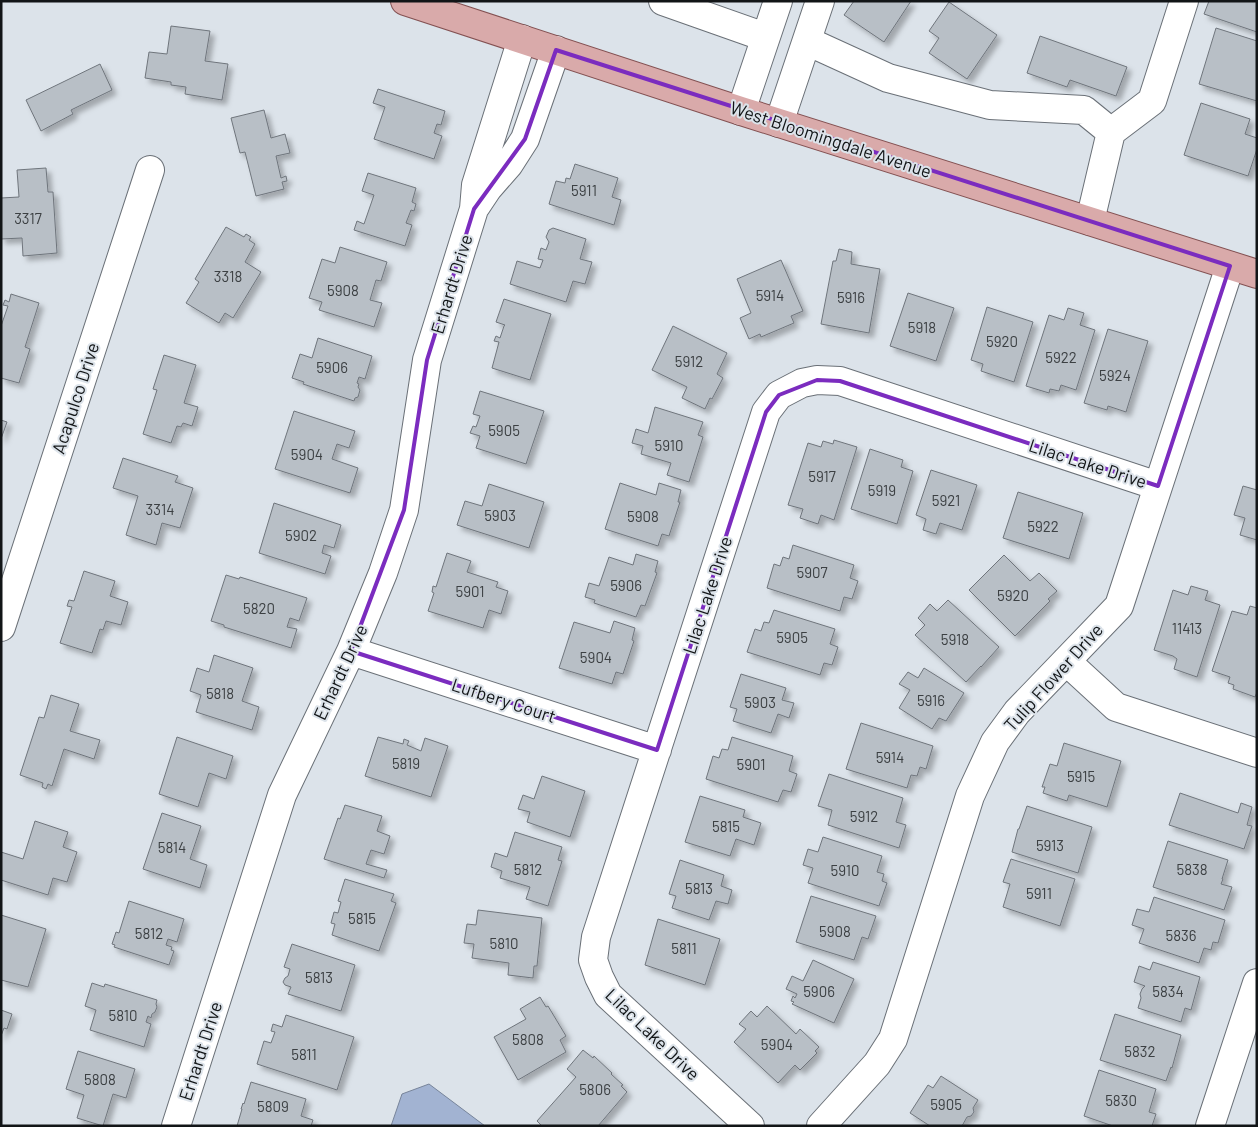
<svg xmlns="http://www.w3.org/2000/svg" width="1258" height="1127" viewBox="0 0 1258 1127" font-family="Barlow,sans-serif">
<defs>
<filter id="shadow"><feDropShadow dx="4.5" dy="4.5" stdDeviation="2.5" flood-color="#0004"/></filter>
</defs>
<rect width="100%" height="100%" fill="#dce3ea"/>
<path fill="#a2b3d2" stroke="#77849a" d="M 429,1084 L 485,1126 L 391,1126 L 402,1094 Z"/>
<path fill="#b8bfc6" stroke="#6f757c" filter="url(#shadow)" d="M 854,1 L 911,1 L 884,42 L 844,15 Z
M 1209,1 L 1257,1 L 1257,32 L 1204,14 Z
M 949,2 L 997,35 L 967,79 L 929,53 L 939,38 L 929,31 Z
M 171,26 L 210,31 L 205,61 L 228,64 L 222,100 L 185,94 L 186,87 L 171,85 L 171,82 L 145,78 L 149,52 L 167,54 Z
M 1216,28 L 1257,41 L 1257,101 L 1199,84 Z
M 1040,36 L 1127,67 L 1116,96 L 1070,80 L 1067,87 L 1027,73 Z
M 100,64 L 112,90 L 71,110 L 73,114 L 41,131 L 26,100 Z
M 378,89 L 445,111 L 441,125 L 437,124 L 434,133 L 442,136 L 434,159 L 374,139 L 385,107 L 373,103 Z
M 1201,103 L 1250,119 L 1245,134 L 1257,138 L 1257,149 L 1248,176 L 1184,155 Z
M 264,110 L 271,138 L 285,134 L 290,153 L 276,156 L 281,178 L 286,176 L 287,181 L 282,182 L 284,189 L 256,196 L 245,152 L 240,153 L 231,118 Z
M 575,164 L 618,178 L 612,197 L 621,200 L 614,225 L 549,204 L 556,181 L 565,183 L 566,178 L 570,179 Z
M 46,168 L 48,192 L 53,192 L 57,253 L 23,256 L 22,238 L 1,239 L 1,198 L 19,197 L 17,170 Z
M 368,173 L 416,188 L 412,202 L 416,204 L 414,211 L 411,210 L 406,223 L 412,225 L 405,246 L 354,230 L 357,221 L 364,224 L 374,195 L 362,191 Z
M 226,227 L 244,237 L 246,234 L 251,237 L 249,240 L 255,244 L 245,262 L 261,272 L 233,318 L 225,313 L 219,323 L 186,303 L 199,282 L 195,279 Z
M 553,228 L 586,239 L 580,259 L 592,262 L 585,284 L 573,281 L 566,302 L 510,284 L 517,261 L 540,268 L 543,260 L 538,259 L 541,248 L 546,250 L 549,242 L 546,237 L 549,230 Z
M 340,247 L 387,262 L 381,281 L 376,280 L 370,300 L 382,303 L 374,327 L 319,310 L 322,302 L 309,298 L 322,259 L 335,263 Z
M 839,249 L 852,252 L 851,264 L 880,269 L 869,333 L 821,324 L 833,261 L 836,261 Z
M 781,260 L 803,311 L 791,316 L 794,323 L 761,337 L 760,334 L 749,339 L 740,318 L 751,313 L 737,279 Z
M 908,293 L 954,308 L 936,361 L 890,346 Z
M 11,294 L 39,303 L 25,347 L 30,349 L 19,383 L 1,378 L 1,326 L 8,306 L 3,305 L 5,300 L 9,302 Z
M 504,299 L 551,314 L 530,380 L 492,368 L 499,342 L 494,341 L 496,336 L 500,338 L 504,326 L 505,325 L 496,322 Z
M 987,307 L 1033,322 L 1014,382 L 981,371 L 983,364 L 971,360 Z
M 1068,308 L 1084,313 L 1080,325 L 1095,330 L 1076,390 L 1061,385 L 1059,391 L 1050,389 L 1049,393 L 1026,386 L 1049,315 L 1064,320 Z
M 673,326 L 727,353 L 717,374 L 723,378 L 712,399 L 710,398 L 705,409 L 682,398 L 687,387 L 652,370 Z
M 1108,329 L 1148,341 L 1126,412 L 1108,406 L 1107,410 L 1084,403 Z
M 318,338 L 372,356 L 365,379 L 359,377 L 357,383 L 359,384 L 358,387 L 360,390 L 358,397 L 355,398 L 354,401 L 303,384 L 304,382 L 292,378 L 300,354 L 312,358 Z
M 164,355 L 196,365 L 184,403 L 198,407 L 192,426 L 183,423 L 181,427 L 177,426 L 171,443 L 143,434 L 157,390 L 153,389 Z
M 480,391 L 544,411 L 526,464 L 476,448 L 480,436 L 470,433 L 473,426 L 476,427 L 480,416 L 473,414 Z
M 655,407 L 703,422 L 698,435 L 703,437 L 689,482 L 667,475 L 671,463 L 641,454 L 643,446 L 632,443 L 636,429 L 648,433 Z
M 294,411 L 355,431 L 349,448 L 337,444 L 332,459 L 358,468 L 350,493 L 275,469 Z
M 1,420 L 7,422 L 1,439 Z
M 834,440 L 857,447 L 834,520 L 821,515 L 818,524 L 800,518 L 803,509 L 788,505 L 808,443 L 821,447 L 823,441 L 833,444 Z
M 870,449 L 903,460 L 901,467 L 913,471 L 897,524 L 851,509 Z
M 123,458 L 178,476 L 175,482 L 193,488 L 180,528 L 162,523 L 156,545 L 126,535 L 138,496 L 113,488 Z
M 931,470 L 977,485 L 962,530 L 940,523 L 936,534 L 923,530 L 926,519 L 916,515 Z
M 620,483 L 656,495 L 659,483 L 681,490 L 678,502 L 680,502 L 669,536 L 662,534 L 658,546 L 605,529 Z
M 489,484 L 544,502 L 529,548 L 457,525 L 465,501 L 482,506 Z
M 1243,486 L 1257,490 L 1257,540 L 1240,535 L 1245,518 L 1234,515 Z
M 1018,492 L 1083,513 L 1069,559 L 1003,538 Z
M 274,503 L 341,525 L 334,548 L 324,545 L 322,553 L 331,556 L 325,574 L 259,553 Z
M 793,545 L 854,565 L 850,578 L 858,581 L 852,599 L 844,597 L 840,611 L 767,588 L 774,564 L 780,566 L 783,557 L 789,559 Z
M 447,553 L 471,561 L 467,572 L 498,582 L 496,587 L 508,591 L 501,614 L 489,610 L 483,628 L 428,611 L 434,593 L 432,592 L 433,586 L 436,587 Z
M 636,554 L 658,561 L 655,572 L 657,573 L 645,606 L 641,605 L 636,617 L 594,603 L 595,600 L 585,597 L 589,583 L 599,586 L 609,557 L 633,565 Z
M 1004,555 L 1030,581 L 1039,573 L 1057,591 L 1048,599 L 1050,601 L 1015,636 L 969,590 Z
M 84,571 L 115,581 L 110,596 L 128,602 L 121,625 L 106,621 L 103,630 L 100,629 L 92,653 L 60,643 L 72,607 L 67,606 L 69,600 L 74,601 Z
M 226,575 L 239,579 L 240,577 L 307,598 L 299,621 L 290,618 L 287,627 L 297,629 L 291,648 L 224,627 L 224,625 L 211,621 Z
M 1191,586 L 1208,591 L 1205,600 L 1220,605 L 1197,677 L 1174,669 L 1177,659 L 1173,656 L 1154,650 L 1173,590 L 1188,595 Z
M 948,600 L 999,647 L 981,667 L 981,666 L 966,682 L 915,635 L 925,625 L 918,618 L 930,604 L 937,611 Z
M 1250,606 L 1257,608 L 1257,692 L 1255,697 L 1233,689 L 1234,685 L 1228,683 L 1230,677 L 1212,671 L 1232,611 L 1247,615 Z
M 774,610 L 835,629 L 830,644 L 838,647 L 832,665 L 824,663 L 820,675 L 747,652 L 755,629 L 761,631 L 764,622 L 769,623 Z
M 614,621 L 635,628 L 632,640 L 634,641 L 623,674 L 616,672 L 612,684 L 559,668 L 574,622 L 610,633 Z
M 214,655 L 253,668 L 242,701 L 259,707 L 252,730 L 196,712 L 201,695 L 190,691 L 197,668 L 209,672 Z
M 924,668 L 964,693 L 946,721 L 939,718 L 932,729 L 899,708 L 910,690 L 899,684 L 908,672 L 918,678 Z
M 741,674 L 786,688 L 782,700 L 794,703 L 789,718 L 778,714 L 771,733 L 733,721 L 737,709 L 730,707 Z
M 51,695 L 79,704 L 70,731 L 100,740 L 94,759 L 64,749 L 52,786 L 48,784 L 46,789 L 42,787 L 43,783 L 20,775 L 39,717 L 44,718 Z
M 861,723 L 933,746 L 926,769 L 920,767 L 917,776 L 911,775 L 907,788 L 846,769 Z
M 177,737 L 233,756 L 226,779 L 209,773 L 198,807 L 159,794 Z
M 378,737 L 403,744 L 404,739 L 409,741 L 407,745 L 421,751 L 425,738 L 448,746 L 431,797 L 365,776 Z
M 732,737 L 793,756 L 789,771 L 797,774 L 791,792 L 783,790 L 778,802 L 706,779 L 713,756 L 719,758 L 722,749 L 728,750 Z
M 1064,743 L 1121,761 L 1107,807 L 1069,795 L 1067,801 L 1043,793 L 1045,787 L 1042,787 L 1050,764 L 1057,766 Z
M 829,774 L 903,798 L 896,822 L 906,825 L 899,848 L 828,825 L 832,810 L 818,806 Z
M 542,776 L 585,791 L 570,837 L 527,822 L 530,812 L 518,809 L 523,795 L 534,799 Z
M 1180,793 L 1238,813 L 1241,803 L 1252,807 L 1247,825 L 1252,826 L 1244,849 L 1169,825 Z
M 700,796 L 745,810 L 743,817 L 761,823 L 754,845 L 736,839 L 730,856 L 685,842 Z
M 345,805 L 382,816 L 377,831 L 390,836 L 384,854 L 371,850 L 366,864 L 387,870 L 384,878 L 324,859 L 338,818 L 340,819 Z
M 1027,806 L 1092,827 L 1078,873 L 1012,852 L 1018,829 L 1019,829 Z
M 162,813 L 201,826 L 190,859 L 207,865 L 200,888 L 143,869 Z
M 35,821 L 68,832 L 63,847 L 77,852 L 67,882 L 53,878 L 48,895 L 1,880 L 1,852 L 23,859 Z
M 515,832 L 562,847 L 558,860 L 562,861 L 548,906 L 526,899 L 530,887 L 500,878 L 502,871 L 491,867 L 495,853 L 507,857 Z
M 823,837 L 882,856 L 877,872 L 884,874 L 882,881 L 887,883 L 879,906 L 808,883 L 813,868 L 803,865 L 808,849 L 818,852 Z
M 1168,841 L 1228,860 L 1222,879 L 1223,879 L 1221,884 L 1232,887 L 1224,910 L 1153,887 Z
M 1011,859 L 1075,879 L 1060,926 L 1003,907 L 1010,884 L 1003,882 Z
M 680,860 L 724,875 L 721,886 L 732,890 L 728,904 L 716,901 L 709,920 L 672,908 L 676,896 L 669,894 Z
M 345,879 L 394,894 L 391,901 L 396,903 L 379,951 L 332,935 L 335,924 L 331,923 L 334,912 L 338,913 L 341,902 L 338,901 Z
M 811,896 L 876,916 L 868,939 L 862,937 L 854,960 L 796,942 Z
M 1154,897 L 1225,920 L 1218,943 L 1213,942 L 1211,950 L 1204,948 L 1199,963 L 1139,943 L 1144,929 L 1132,925 L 1137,909 L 1149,912 Z
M 129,901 L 184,919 L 177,942 L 168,939 L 166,945 L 172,947 L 171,950 L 174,951 L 169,965 L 114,947 L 115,945 L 112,944 L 116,932 L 119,933 Z
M 478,910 L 542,918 L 537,966 L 534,966 L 533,978 L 508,975 L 509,963 L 472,958 L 474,944 L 464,943 L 467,924 L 476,925 Z
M 1,915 L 46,929 L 28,987 L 1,980 Z
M 658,919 L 720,939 L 705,985 L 645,965 Z
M 292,944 L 355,965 L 341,1011 L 288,994 L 291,987 L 285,985 L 283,982 L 285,978 L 288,976 L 290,969 L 284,967 Z
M 813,960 L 854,979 L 834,1023 L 792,1004 L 794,1002 L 791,1001 L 793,996 L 795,998 L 797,994 L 786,989 L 792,976 L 803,981 Z
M 1153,962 L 1200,977 L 1191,1010 L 1185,1008 L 1181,1022 L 1138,1008 L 1141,998 L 1140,994 L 1142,989 L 1145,986 L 1134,982 L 1139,966 L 1150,970 Z
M 92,983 L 104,987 L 105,984 L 157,1000 L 156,1004 L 157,1007 L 155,1012 L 152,1014 L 151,1018 L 148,1016 L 146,1022 L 151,1024 L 144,1047 L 90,1030 L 96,1010 L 85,1006 Z
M 540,997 L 546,1007 L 548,1006 L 566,1036 L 560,1040 L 566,1052 L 518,1080 L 494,1037 L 526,1019 L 520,1009 Z
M 767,1006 L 796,1034 L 800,1029 L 819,1047 L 815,1051 L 817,1053 L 800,1070 L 795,1065 L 778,1083 L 734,1042 L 746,1029 L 739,1024 L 751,1011 L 757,1017 Z
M 1,1010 L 12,1014 L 7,1029 L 4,1028 L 1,1036 Z
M 1115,1014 L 1181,1035 L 1172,1068 L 1171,1067 L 1166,1081 L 1100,1060 Z
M 286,1015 L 354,1037 L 337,1090 L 257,1064 L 264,1041 L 271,1043 L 275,1032 L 271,1031 L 273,1024 L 282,1027 Z
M 583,1050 L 593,1058 L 594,1056 L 612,1073 L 611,1074 L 623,1085 L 621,1086 L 627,1092 L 598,1126 L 542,1126 L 537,1121 L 576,1077 L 567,1069 Z
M 78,1051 L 135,1069 L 126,1098 L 113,1094 L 103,1126 L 77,1118 L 84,1095 L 66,1089 Z
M 1099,1070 L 1156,1089 L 1149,1112 L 1156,1114 L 1152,1126 L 1113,1126 L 1084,1116 Z
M 941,1076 L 978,1100 L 973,1108 L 974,1112 L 971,1116 L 967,1117 L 962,1126 L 930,1126 L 910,1113 L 928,1085 L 933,1088 Z
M 251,1082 L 306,1099 L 301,1116 L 313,1120 L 311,1126 L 237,1126 L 242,1109 L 241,1109 L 243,1103 L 244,1104 Z"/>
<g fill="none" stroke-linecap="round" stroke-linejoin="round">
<defs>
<path id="minor" d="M 663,1 L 765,37
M 807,41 L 888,78 L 990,105 L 1084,110 L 1111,132
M 741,111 L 778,1
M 779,123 L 820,1
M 476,206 L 488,188 L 509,164 L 525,139 L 556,50
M 1090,221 L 1111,132 L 1152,101 L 1184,1
M 1,627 L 150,170
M 351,651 L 657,750
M 1066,661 L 1116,707 L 1257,753
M 176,1126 L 282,795 L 351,651 L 383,573 L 404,510 L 427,360 L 474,209 L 476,185 L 522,39
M 750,1126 L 608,995 L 599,977 L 593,960 L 596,937 L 766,412 L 779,395 L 802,383 L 817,380 L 840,381 L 1158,486
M 821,1126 L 877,1064 L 893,1039 L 970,796 L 995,742 L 1017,712 L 1119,606 L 1230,266
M 1210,1126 L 1257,983"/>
<path id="major" d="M 405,1 L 741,111 L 1257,274"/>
</defs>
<use href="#minor" stroke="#6a7077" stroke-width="30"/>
<use href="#major" stroke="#835152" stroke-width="30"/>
<use href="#minor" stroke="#fff" stroke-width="28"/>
<use href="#major" stroke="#d9aaaa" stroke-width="28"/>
</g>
<path fill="none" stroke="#7b2cbf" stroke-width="4" stroke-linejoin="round" d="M 556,50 L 1230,266 L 1158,486 L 840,381 L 817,380 L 779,395 L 766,412 L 657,750 L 351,651 L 404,510 L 427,360 L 474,209 L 525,139 Z"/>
<g text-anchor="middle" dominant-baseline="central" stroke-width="4" stroke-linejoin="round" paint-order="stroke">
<g font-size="15" fill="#3c4043">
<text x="584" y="190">5911</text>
<text x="28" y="218">3317</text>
<text x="228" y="276">3318</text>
<text x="343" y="290">5908</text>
<text x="770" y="295">5914</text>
<text x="851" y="297">5916</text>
<text x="922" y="327">5918</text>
<text x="1002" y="341">5920</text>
<text x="1061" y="357">5922</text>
<text x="689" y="361">5912</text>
<text x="332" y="367">5906</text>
<text x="1115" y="375">5924</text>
<text x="504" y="430">5905</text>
<text x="669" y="445">5910</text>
<text x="307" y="454">5904</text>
<text x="822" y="476">5917</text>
<text x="882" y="490">5919</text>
<text x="946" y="500">5921</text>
<text x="160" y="509">3314</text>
<text x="500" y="515">5903</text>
<text x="643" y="516">5908</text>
<text x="1043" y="526">5922</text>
<text x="301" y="535">5902</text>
<text x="812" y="572">5907</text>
<text x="626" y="585">5906</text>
<text x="470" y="591">5901</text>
<text x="1013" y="595">5920</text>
<text x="259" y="608">5820</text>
<text x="1187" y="628">11413</text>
<text x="792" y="637">5905</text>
<text x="955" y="639">5918</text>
<text x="596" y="657">5904</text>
<text x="220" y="693">5818</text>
<text x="931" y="700">5916</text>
<text x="760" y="702">5903</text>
<text x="890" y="757">5914</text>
<text x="406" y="763">5819</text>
<text x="751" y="764">5901</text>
<text x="1081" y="776">5915</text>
<text x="864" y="816">5912</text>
<text x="726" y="826">5815</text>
<text x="1050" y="845">5913</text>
<text x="172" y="847">5814</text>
<text x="528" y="869">5812</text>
<text x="1192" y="869">5838</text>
<text x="845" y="870">5910</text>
<text x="699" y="888">5813</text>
<text x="1039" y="893">5911</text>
<text x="362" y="918">5815</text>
<text x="835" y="931">5908</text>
<text x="149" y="933">5812</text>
<text x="1181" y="935">5836</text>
<text x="504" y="943">5810</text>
<text x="684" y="948">5811</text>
<text x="319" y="977">5813</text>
<text x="819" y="991">5906</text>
<text x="1168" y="991">5834</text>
<text x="123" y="1015">5810</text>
<text x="528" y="1039">5808</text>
<text x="777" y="1044">5904</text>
<text x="1140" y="1051">5832</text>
<text x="304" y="1054">5811</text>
<text x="100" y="1079">5808</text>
<text x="595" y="1089">5806</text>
<text x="1121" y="1100">5830</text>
<text x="946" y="1104">5905</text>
<text x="273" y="1106">5809</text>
</g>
<g font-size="18" fill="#121517" stroke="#dce3ea">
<text transform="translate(831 139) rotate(18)">West Bloomingdale Avenue</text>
<text transform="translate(451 284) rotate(-73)">Erhardt Drive</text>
<text transform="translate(75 398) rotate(-72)">Acapulco Drive</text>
<text transform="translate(1088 463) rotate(18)">Lilac Lake Drive</text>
<text transform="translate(707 595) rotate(-72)">Lilac Lake Drive</text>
<text transform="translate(340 672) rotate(-65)">Erhardt Drive</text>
<text transform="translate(1053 677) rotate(-48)">Tulip Flower Drive</text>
<text transform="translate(504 700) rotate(18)">Lufbery Court</text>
<text transform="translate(653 1034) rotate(44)">Lilac Lake Drive</text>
<text transform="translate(200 1051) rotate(-72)">Erhardt Drive</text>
</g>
</g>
<rect width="1258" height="1127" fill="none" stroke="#121517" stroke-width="5"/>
</svg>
